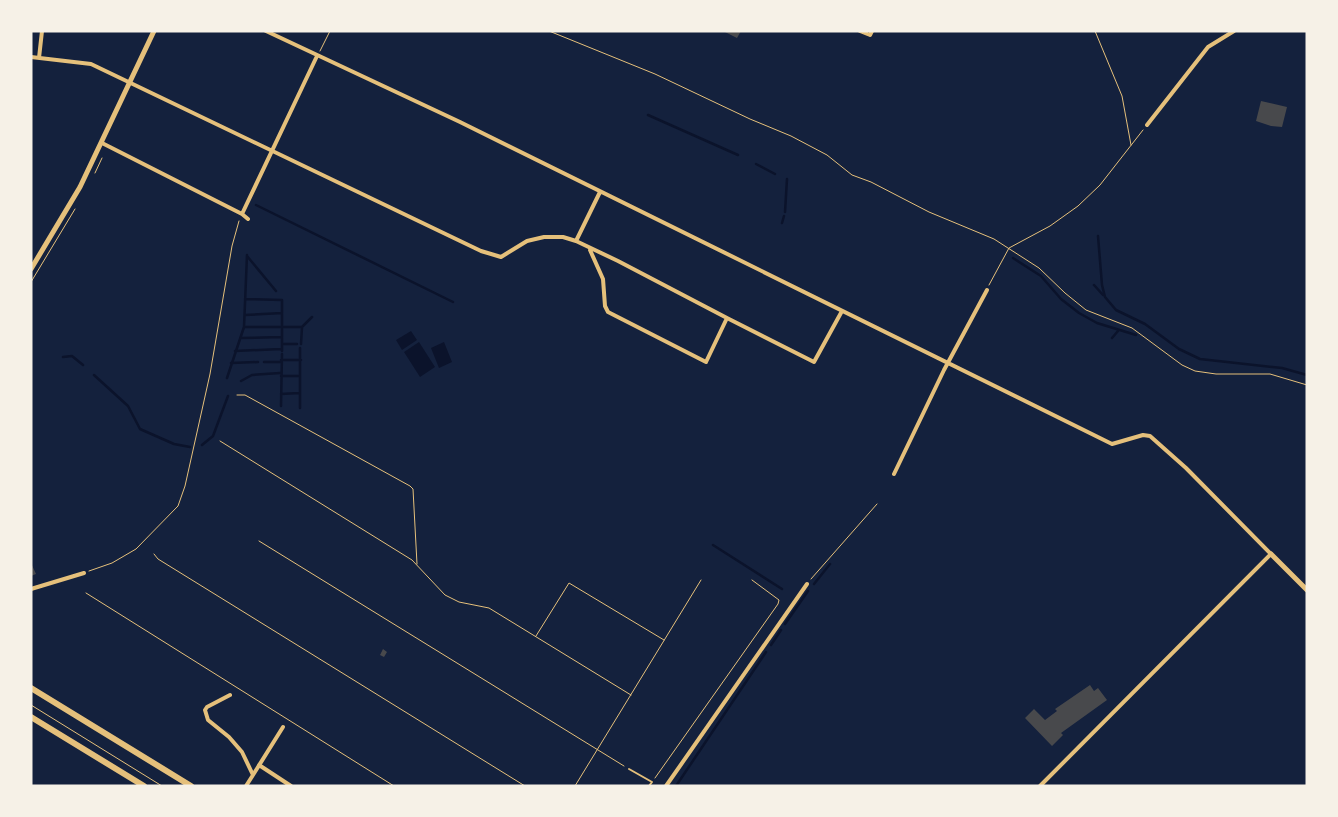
<svg xmlns="http://www.w3.org/2000/svg" width="1338" height="817" viewBox="0 0 1338 817" font-family="'Alegreya Sans',sans-serif">
<rect width="100%" height="100%" fill="#14213d"/>
<path fill="#0b132b" d="M 411,331 L 417,340 L 402,350 L 396,340 Z
M 419,342 L 435,367 L 420,377 L 404,352 Z
M 444,342 L 452,362 L 439,368 L 431,348 Z"/>
<g fill="none" stroke-linecap="round" stroke-linejoin="round">
<path stroke="#0b132b" stroke-width="2.5" d="M 648,115 L 738,155
M 756,164 L 775,174
M 256,205 L 453,302
M 785,212 L 787,179
M 782,223 L 784,216
M 1098,236 L 1102,285 L 1105,297 L 1116,310 L 1145,324 L 1179,349 L 1200,359 L 1282,368 L 1307,375
M 247,256 L 276,291
M 1013,258 L 1041,276 L 1061,299 L 1079,313 L 1097,323 L 1136,335
M 1094,285 L 1103,295
M 245,299 L 282,300 L 282,351
M 245,315 L 282,313
M 245,327 L 302,327 L 312,317
M 241,338 L 282,337
M 1112,338 L 1118,331
M 282,344 L 297,344
M 301,344 L 302,327
M 235,351 L 281,349
M 63,357 L 72,356 L 83,365
M 281,360 L 301,360
M 264,362 L 281,362
M 231,363 L 258,362
M 94,375 L 128,406 L 140,429 L 174,444 L 190,447
M 281,376 L 299,376
M 227,378 L 244,327 L 247,255
M 241,381 L 252,375 L 280,373
M 281,394 L 299,393
M 281,406 L 282,354
M 300,408 L 300,348
M 202,445 L 213,436 L 228,396
M 713,545 L 782,589
M 814,584 L 830,564
M 785,624 L 808,591
M 771,645 L 781,630
M 676,786 L 766,652"/>
</g>
<path fill="#48494c" d="M 723,31 L 741,31 L 737,38 Z
M 1261,101 L 1287,107 L 1282,127 L 1271,126 L 1256,121 Z
M 31,563 L 36,574 L 31,576 Z
M 383,649 L 387,652 L 384,657 L 380,655 Z
M 1090,685 L 1094,691 L 1098,688 L 1107,700 L 1061,733 L 1063,735 L 1052,746 L 1025,718 L 1034,709 L 1045,720 L 1057,711 L 1055,709 Z"/>
<g fill="none" stroke-linecap="round" stroke-linejoin="round">
<path stroke="#e5c07b" stroke-width="1" d="M 549,31 L 655,74 L 750,119 L 791,136 L 827,155 L 852,175 L 871,182 L 929,212 L 994,239 L 1039,268 L 1065,293 L 1086,310 L 1132,328 L 1182,365 L 1195,371 L 1216,374 L 1270,374 L 1307,385
M 1095,31 L 1122,96 L 1131,145
M 320,51 L 330,31
M 95,173 L 102,158
M 31,282 L 75,209
M 989,285 L 1009,248 L 1050,226 L 1078,206 L 1100,185 L 1143,130
M 237,395 L 245,395 L 410,486 L 413,489 L 417,564
M 220,441 L 412,560 L 445,595 L 459,602 L 489,608 L 631,695
M 259,541 L 624,766
M 154,554 L 158,559 L 525,786
M 89,571 L 112,563 L 136,549 L 178,506 L 185,486 L 210,374 L 232,246 L 239,221
M 811,579 L 877,504
M 86,593 L 394,786
M 536,636 L 569,583 L 664,640
M 31,705 L 162,786
M 655,778 L 778,604 L 779,600 L 752,580
M 575,786 L 701,580"/>
<path stroke="#e5c07b" stroke-width="2" d="M 629,769 L 652,782 L 649,786"/>
<path stroke="#e5c07b" stroke-width="4" d="M 266,31 L 460,122 L 1112,444 L 1143,435 L 1150,436 L 1186,468 L 1271,554 L 1040,786
M 860,31 L 870,35 L 872,31
M 31,57 L 91,64 L 481,251 L 501,257 L 527,241 L 544,237 L 563,237 L 576,241 L 618,261 L 727,318
M 39,58 L 42,31
M 1147,125 L 1208,47 L 1234,31
M 102,143 L 242,214 L 248,219
M 242,214 L 317,56
M 576,241 L 600,192
M 590,250 L 603,279 L 605,306 L 608,312 L 706,362 L 727,318 L 814,362 L 842,311
M 894,474 L 944,370 L 987,290
M 31,589 L 84,573
M 230,695 L 207,707 L 205,710 L 208,720 L 229,737 L 242,752 L 253,775 L 246,786
M 259,765 L 291,786
M 253,775 L 283,727
M 666,786 L 807,584"/>
<path stroke="#e5c07b" stroke-width="5" d="M 31,269 L 80,187 L 154,31
M 1271,554 L 1307,590"/>
<path stroke="#e5c07b" stroke-width="6" d="M 31,688 L 191,786
M 31,717 L 144,786"/>
</g>
<rect width="1338" height="817" fill="none" stroke="#f6f1e7" stroke-width="65"/>
</svg>
